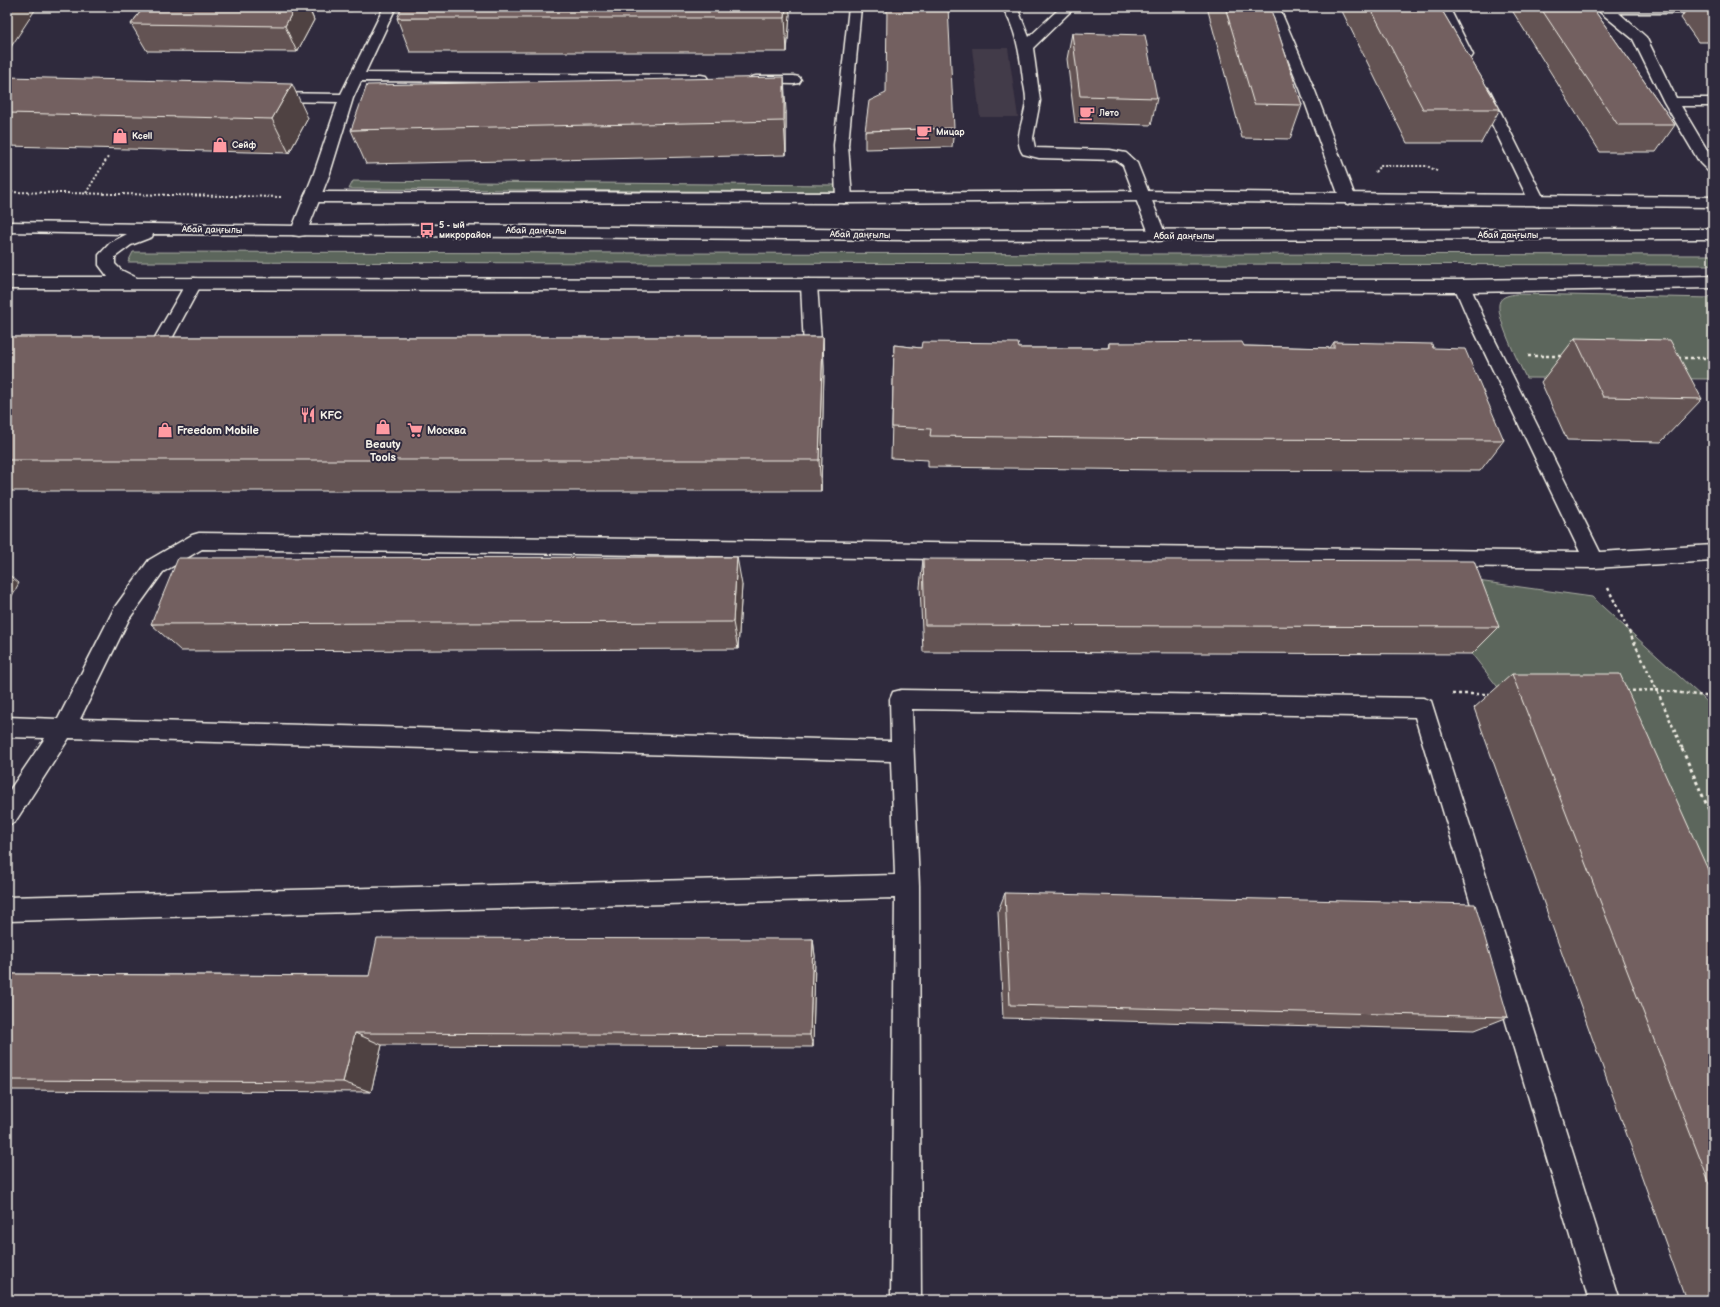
<svg xmlns="http://www.w3.org/2000/svg" width="1720" height="1307" viewBox="0 0 1720 1307" font-family="'Balsamiq Sans',sans-serif">
<rect width="100%" height="100%" fill="#2f2a3d"/>
<filter id="ink" filterUnits="userSpaceOnUse"><feTurbulence type="fractalNoise" baseFrequency=".025" numOctaves="2"/><feDisplacementMap in="SourceGraphic" scale="8" xChannelSelector="R" yChannelSelector="G"/><feConvolveMatrix kernelMatrix="1 2 1 2 8 2 1 2 1" color-interpolation-filters="sRGB"/></filter>
<g filter="url(#ink)">
<path fill="#433a48" d="M 972,48 L 1008,48 L 1018,117 L 980,117 Z"/>
<path fill="#5c665b" stroke="#a8aca2" d="M 353,181 L 836,185 L 836,192 L 349,189 Z
M 133,252 L 1713,255 L 1713,265 L 128,262 Z
M 1516,294 L 1713,298 L 1713,379 L 1526,378 C 1520,365 1493,313 1500,301 C 1503,296 1510,295 1516,294 Z
M 1449,577 L 1592,597 L 1713,707 L 1713,1039 L 1514,708 L 1472,654 L 1449,589 Z"/>
<g fill="none" stroke-linecap="round" stroke-linejoin="round">
<defs>
<path id="lane" d="M 384,7 L 396,7 L 365,73 L 701,75 L 706,76 L 708,79 L 706,82 L 701,83 L 361,81 L 353,98 L 330,173 L 307,231 L 305,235 L 299,236 L 293,235 L 291,231 L 314,173 L 338,102 L 269,101 L 264,100 L 262,97 L 264,94 L 269,93 L 341,94 Z
M 849,7 L 861,7 L 848,145 L 852,198 L 849,201 L 844,203 L 839,201 L 836,198 L 834,145 Z
M 1002,7 L 1017,7 L 1029,37 L 1061,7 L 1075,7 L 1033,48 L 1040,101 L 1033,138 L 1035,148 L 1110,150 L 1126,153 L 1137,163 L 1166,236 L 1164,240 L 1158,241 L 1152,240 L 1150,236 L 1123,165 L 1116,160 L 1039,158 L 1023,154 C 1012,139 1026,117 1026,100 C 1026,93 1024,86 1023,79 C 1020,54 1016,28 1002,7 Z
M 1267,7 L 1279,7 L 1315,91 L 1356,199 L 1353,202 L 1348,204 L 1343,202 L 1340,199 L 1301,91 Z
M 1437,7 L 1449,7 L 1473,55 L 1471,58 L 1461,58 L 1459,55 Z
M 1598,7 L 1713,7 L 1713,13 L 1619,13 L 1646,37 L 1676,98 L 1713,98 L 1713,106 L 1681,106 L 1713,160 L 1713,173 L 1708,171 L 1700,163 L 1664,102 L 1633,39 L 1600,12 Z
M 756,76 L 794,76 L 799,77 L 801,80 L 799,83 L 794,84 L 751,83 L 749,80 L 751,77 Z
M 1483,87 L 1488,88 L 1490,91 L 1545,201 L 1542,204 L 1537,206 L 1532,204 L 1529,201 L 1476,91 L 1478,88 Z
M 194,278 L 200,279 L 202,283 L 163,355 L 160,359 L 154,361 L 148,359 L 145,355 L 186,283 L 188,279 Z
M 809,279 L 815,281 L 817,285 L 822,354 L 819,358 L 813,360 L 796,358 L 793,354 L 796,350 L 804,348 L 801,285 L 803,281 Z
M 1462,280 L 1468,282 L 1470,286 L 1483,316 L 1600,552 L 1713,545 L 1713,561 L 1594,568 L 202,549 L 163,572 L 129,619 L 80,719 L 891,741 L 890,699 L 893,692 L 901,690 L 1423,698 L 1431,701 L 1619,1300 L 1589,1300 L 1415,717 L 912,709 L 919,886 L 921,1300 L 891,1300 L 895,898 L 7,921 L 7,897 L 895,875 L 891,761 L 69,738 L 15,822 L 7,825 L 7,794 L 45,738 L 7,737 L 7,717 L 58,719 L 115,607 L 149,560 L 192,535 L 199,533 L 1580,552 L 1467,316 L 1454,286 L 1456,282 Z"/>
<path id="street" d="M 1143,191 L 1713,197 L 1713,207 L 1143,201 L 844,203 L 312,202 L 306,201 L 304,197 L 306,193 L 312,192 L 844,193 Z"/>
<path id="secondary" d="M 7,222 L 299,226 L 427,225 L 908,230 L 1713,229 L 1713,239 L 908,240 L 153,234 L 152,237 L 131,245 L 115,257 L 115,264 L 121,270 L 137,278 L 1462,280 L 1713,276 L 1713,288 L 1462,292 L 7,289 L 7,277 L 108,277 L 99,265 L 99,255 L 110,243 L 127,234 L 7,232 Z"/>
</defs>
<use href="#lane" stroke="#f4f1e8" stroke-width="3"/>
<use href="#street" stroke="#f4f1e8" stroke-width="3"/>
<use href="#secondary" stroke="#f4f1e8" stroke-width="3"/>
<path stroke="#f4f1e8" stroke-width="2" stroke-dasharray="2 2" stroke-linecap="butt" d="M 1375,172 L 1380,166 L 1427,166 L 1437,171
M 7,192 L 282,197
M 86,193 L 108,157"/>
<path stroke="#f4f1e8" stroke-width="2.5" stroke-dasharray="3 3" stroke-linecap="butt" d="M 1528,356 L 1565,356
M 1678,358 L 1713,358
M 1608,588 L 1657,690 L 1683,750
M 1626,691 L 1657,690 L 1713,697
M 1452,694 L 1493,694"/>
<path stroke="#f4f1e8" stroke-width="3" stroke-dasharray="3.5 3.5" stroke-linecap="butt" d="M 1682,749 L 1713,819"/>
<use href="#lane" fill="#2f2a3d" fill-rule="evenodd"/>
<use href="#street" fill="#2f2a3d" fill-rule="evenodd"/>
<use href="#secondary" fill="#2f2a3d" fill-rule="evenodd"/>
</g>
<path fill="#635353" stroke="#f4f1e8" d="M 144,7 L 354,7 L 352,11 L 310,10 L 314,20 L 297,52 L 147,51 L 131,24 Z
M 1109,7 L 1155,7 L 1155,8 L 1109,8 Z
M 1207,7 L 1270,7 L 1302,105 L 1290,139 L 1242,138 Z
M 1340,7 L 1440,7 L 1500,109 L 1481,143 L 1407,143 Z
M 1510,7 L 1592,7 L 1675,125 L 1656,152 L 1600,152 Z
M 1688,7 L 1713,7 L 1713,42 L 1698,42 L 1681,18 Z
M 790,14 L 787,52 L 410,52 L 397,18 Z
M 1072,33 L 1157,98 L 1151,125 L 1075,123 L 1067,59 Z
M 7,77 L 308,118 L 289,153 L 7,146 Z
M 786,111 L 786,155 L 366,164 L 351,130 Z
M 954,128 L 952,147 L 865,149 L 865,131 Z
M 7,337 L 823,337 L 824,370 L 821,491 L 7,491 Z
M 1575,338 L 1702,399 L 1661,442 L 1567,440 L 1541,382 Z
M 1334,342 L 1433,348 L 1504,440 L 1480,471 L 1163,470 L 928,467 L 928,460 L 891,458 L 894,345 L 921,348 L 1108,348 L 1109,343 L 1330,348 Z
M 923,559 L 1499,627 L 1472,654 L 923,652 L 920,587 Z
M 742,585 L 738,649 L 181,651 L 151,624 Z
M 1512,674 L 1713,881 L 1713,1300 L 1686,1300 L 1474,708 Z
M 1005,893 L 1508,1017 L 1475,1030 L 1003,1018 L 998,911 Z
M 813,939 L 815,956 L 813,1047 L 382,1045 L 371,1092 L 7,1090 L 7,974 L 369,976 Z"/>
<path fill="#504343" stroke="#f4f1e8" d="M 7,7 L 37,7 L 7,53 Z
M 295,7 L 308,7 L 314,20 L 297,52 L 285,26 Z
M 350,7 L 354,7 L 352,11 Z
M 786,7 L 789,7 L 790,14 L 787,52 L 785,18 Z
M 784,77 L 786,111 L 786,155 L 784,121 Z
M 292,84 L 308,118 L 289,153 L 272,119 Z
M 823,337 L 824,370 L 821,491 L 819,460 Z
M 737,557 L 742,585 L 738,649 L 733,622 Z
M 7,573 L 19,583 L 7,605 Z
M 813,939 L 815,956 L 813,1047 L 810,1035 Z
M 355,1033 L 382,1045 L 371,1092 L 343,1082 Z"/>
<path fill="#736060" stroke="#f4f1e8" d="M 144,7 L 295,7 L 285,26 L 131,24 Z
M 402,7 L 786,7 L 785,18 L 397,18 Z
M 887,7 L 948,7 L 954,128 L 865,131 L 869,101 L 886,93 Z
M 1225,7 L 1270,7 L 1302,105 L 1254,104 Z
M 1370,7 L 1440,7 L 1500,109 L 1423,109 Z
M 1540,7 L 1592,7 L 1675,125 L 1618,125 Z
M 1072,33 L 1145,35 L 1157,98 L 1080,96 Z
M 7,77 L 292,84 L 272,119 L 7,113 Z
M 784,77 L 784,121 L 351,130 L 367,85 Z
M 7,337 L 823,337 L 819,460 L 7,460 Z
M 1575,338 L 1670,340 L 1702,399 L 1603,397 Z
M 922,342 L 1018,343 L 1019,348 L 1109,348 L 1109,343 L 1242,342 L 1244,346 L 1334,348 L 1334,342 L 1432,344 L 1433,348 L 1465,349 L 1504,440 L 1174,439 L 930,436 L 931,429 L 892,427 L 894,345 L 921,348 Z
M 737,557 L 733,622 L 151,624 L 178,558 Z
M 923,559 L 1474,561 L 1499,627 L 925,625 Z
M 1512,674 L 1620,674 L 1713,881 L 1713,1192 Z
M 1005,893 L 1475,904 L 1508,1017 L 1010,1005 Z
M 377,938 L 813,939 L 810,1035 L 355,1033 L 343,1082 L 7,1080 L 7,974 L 369,976 Z"/>
</g>
<defs>
<symbol id="cafe-bare" viewBox="-9 -9 18 18"><path d="M-5.5-4.5H6V0H3Q3 3.5 0 3.5H-2.5Q-5.5 3.5-5.5 0ZM3-3.2v2h1.7v-2ZM-6 4.5H4V6H-6Z" fill="#ff9aa2" stroke="#2f2a3d" stroke-width="2.5" paint-order="stroke"/></symbol>
<symbol id="shop-bare" viewBox="-9 -9 18 18"><path d="M-5-2.5h2.3a2.7 3.5 0 0 1 5.4 0H5L5.5 6h-11ZM-1.5-2.5h3a1.5 2.3 0 0 0-3 0Z" fill="#ff9aa2" stroke="#2f2a3d" stroke-width="2.5" paint-order="stroke"/></symbol>
<symbol id="bus-bare" viewBox="-9 -9 18 18"><path d="M-5-6H5V4H4V6H2V4H-2V6H-4V4H-5ZM-3.5-4V0h7V-4ZM-3.5 1.2v1.5H-2V1.2ZM2 1.2v1.5H3.5V1.2Z" fill="#ff9aa2" stroke="#2f2a3d" stroke-width="2.5" paint-order="stroke"/></symbol>
<symbol id="restaurant-bare" viewBox="-9 -9 18 18"><path d="M-5-6h1v4h1v-4h1v4h1v-4h1v5L-1.5 .5V6h-2V.5L-5-1ZM5-6V6H3V1.5H1.5Q1.5-4 5-6Z" fill="#ff9aa2" stroke="#2f2a3d" stroke-width="2.5" paint-order="stroke"/></symbol>
<symbol id="supermarket-bare" viewBox="-9 -9 18 18"><path d="M-6-5.5h2.5l.6 2H6L4.5 2H-2.5L-4.4-4H-6ZM-1.5 3.2a1.3 1.3 0 1 0 .1 0ZM3 3.2a1.3 1.3 0 1 0 .1 0Z" fill="#ff9aa2" stroke="#2f2a3d" stroke-width="2.5" paint-order="stroke"/></symbol>
</defs>
<g fill-rule="evenodd">
<use href="#cafe-bare" x="1076" y="102" width="22" height="22"/>
<use href="#cafe-bare" x="913" y="121" width="22" height="22"/>
<use href="#shop-bare" x="109" y="125" width="22" height="22"/>
<use href="#shop-bare" x="209" y="134" width="22" height="22"/>
<use href="#bus-bare" x="416" y="219" width="22" height="22"/>
<use href="#restaurant-bare" x="297" y="404" width="22" height="22"/>
<use href="#shop-bare" x="372" y="416" width="22" height="22"/>
<use href="#shop-bare" x="154" y="419" width="22" height="22"/>
<use href="#supermarket-bare" x="404" y="419" width="22" height="22"/>
</g>
<g text-anchor="middle" dominant-baseline="central" stroke-width="4" stroke-linejoin="round" paint-order="stroke">
<g font-size="9" font-weight="bold" fill="#f4f1e8" stroke="#2f2a3d" text-anchor="start">
<text x="1099" y="113">Лето</text>
<text x="936" y="132">Мицар</text>
<text x="132" y="136">Kcell</text>
<text x="232" y="145">Сейф</text>
<text x="439" y="225">5 - ый<tspan x="439" dy="10">микрорайон</tspan></text>
</g>
<g font-size="9" fill="#f4f1e8" stroke="#2f2a3d">
<text transform="translate(212 230) rotate(1)">Абай даңғылы</text>
<text transform="translate(536 231) rotate(1)">Абай даңғылы</text>
<text transform="translate(860 235) rotate(1)">Абай даңғылы</text>
<text x="1508" y="235">Абай даңғылы</text>
<text x="1184" y="236">Абай даңғылы</text>
</g>
<g font-size="11" font-weight="bold" fill="#f4f1e8" stroke="#2f2a3d" text-anchor="start">
<text x="320" y="415">KFC</text>
<text x="177" y="430">Freedom Mobile</text>
<text x="427" y="430">Москва</text>
<text x="383" y="444" text-anchor="middle">Beauty<tspan x="383" dy="13">Tools</tspan></text>
</g>
</g>
<rect width="1720" height="1307" fill="none" stroke="#2f2a3d" stroke-width="24"/>
<rect x="12" y="12" width="1696" height="1283" fill="none" stroke="#f4f1e8" stroke-width="1.5" filter="url(#ink)"/>
</svg>
